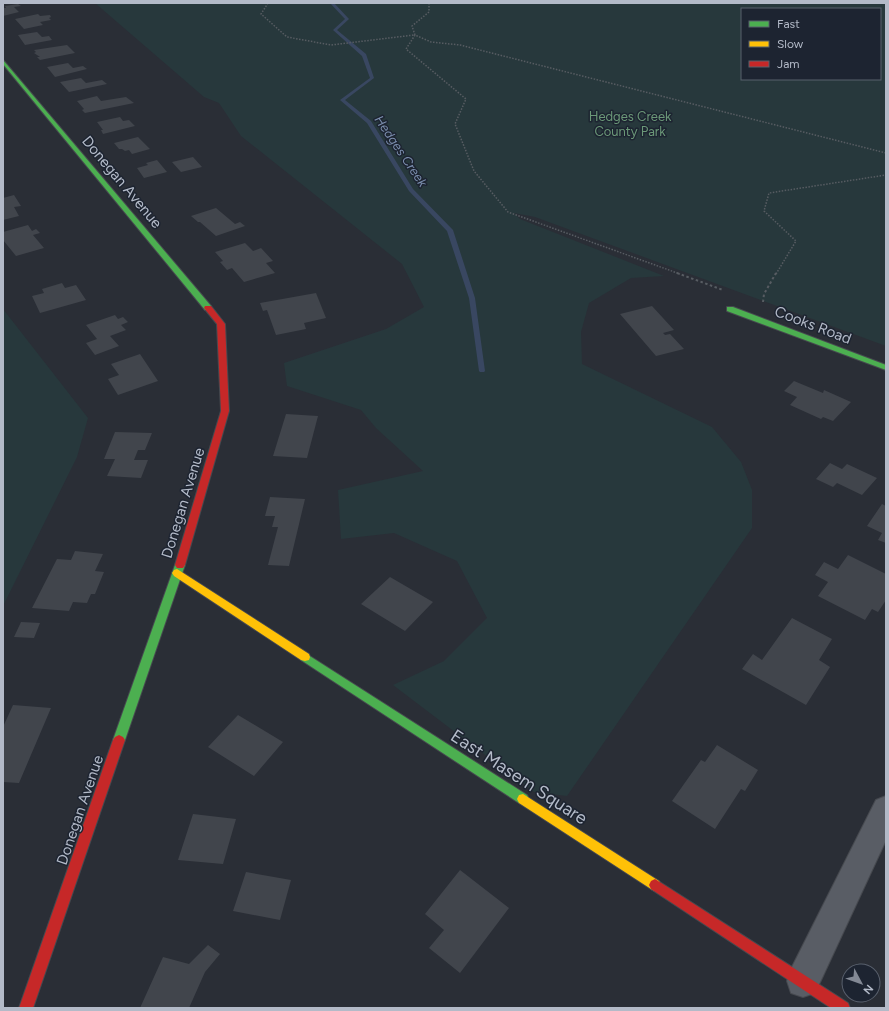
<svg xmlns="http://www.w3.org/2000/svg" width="889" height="1011" viewBox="0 0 889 1011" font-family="Figtree,sans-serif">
<rect width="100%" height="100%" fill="#2a2e36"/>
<path fill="#27383c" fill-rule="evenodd" d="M 95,3 L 886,3 L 886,346 L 535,217 L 514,213 L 520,219 L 664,276 L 631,278 L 589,303 L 581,332 L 582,364 L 712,427 L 741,462 L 752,490 L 752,528 L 567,796 L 534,792 L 393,685 L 444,661 L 487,618 L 457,561 L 394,533 L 341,539 L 338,490 L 423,471 L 376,428 L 361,410 L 287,386 L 284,363 L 386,329 L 424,307 L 402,264 L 241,136 L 219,103 L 204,97 ZM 742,9 L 880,9 L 880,79 L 742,79 Z
M 3,309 L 88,418 L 77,457 L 3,606 Z"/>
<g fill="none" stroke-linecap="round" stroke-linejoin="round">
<path fill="#394761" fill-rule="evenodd" d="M 330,3 L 334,3 L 349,19 L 337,30 L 366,54 L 374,78 L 345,100 L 371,121 L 413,189 L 453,230 L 475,298 L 485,371 L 484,372 L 480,372 L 479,371 L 469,298 L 447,231 L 409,191 L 367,123 L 340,100 L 370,78 L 362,56 L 333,30 L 345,19 Z"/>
</g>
<path fill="#41454c" d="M 18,4 L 21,6 L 14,7 L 19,12 L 3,16 L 3,8 L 6,8 L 5,6 Z
M 38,14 L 40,16 L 50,15 L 51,17 L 49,18 L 51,20 L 40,22 L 43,25 L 24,29 L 15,19 Z
M 37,32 L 42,37 L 49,36 L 52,40 L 25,45 L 18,35 Z
M 67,45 L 75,53 L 40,60 L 37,57 L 40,57 L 34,53 L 36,52 L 34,50 Z
M 68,63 L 73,68 L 83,66 L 87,69 L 55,77 L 47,67 Z
M 81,78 L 86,83 L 102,80 L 107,84 L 69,92 L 60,82 Z
M 97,96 L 101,101 L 126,97 L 134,103 L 85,113 L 82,110 L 84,109 L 77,101 Z
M 120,117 L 123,121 L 129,120 L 135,126 L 103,134 L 101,130 L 103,130 L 97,122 Z
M 138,137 L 150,149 L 132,154 L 129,150 L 125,151 L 122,149 L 119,149 L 114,143 Z
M 193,157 L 202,167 L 181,172 L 172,162 Z
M 157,160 L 167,172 L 144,178 L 137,168 L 148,165 L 146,163 Z
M 14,195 L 21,206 L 14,207 L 19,216 L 3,220 L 3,198 Z
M 216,208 L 235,224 L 240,222 L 245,226 L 216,236 L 200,222 L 198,222 L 191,216 Z
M 28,225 L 32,231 L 36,229 L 40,233 L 33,235 L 44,248 L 16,256 L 3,240 L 3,232 Z
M 245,243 L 253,251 L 261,248 L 273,261 L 266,263 L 275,273 L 244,282 L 232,268 L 227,270 L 220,262 L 223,261 L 215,252 Z
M 62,283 L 65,288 L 76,285 L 86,300 L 40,313 L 32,296 L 44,293 L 42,289 Z
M 316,293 L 326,318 L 304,323 L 306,329 L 276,335 L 267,310 L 263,311 L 260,303 Z
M 652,306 L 674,330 L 663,333 L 665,335 L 670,334 L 684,349 L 656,356 L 620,314 Z
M 115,315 L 118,319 L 123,317 L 128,322 L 121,325 L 126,330 L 110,336 L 119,346 L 95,355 L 86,343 L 97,339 L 86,325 Z
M 140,354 L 158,381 L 118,395 L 108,379 L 119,375 L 111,364 Z
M 794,381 L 823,393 L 824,390 L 851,402 L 833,421 L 823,417 L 821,419 L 790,405 L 797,397 L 784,391 Z
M 286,414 L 318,416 L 307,458 L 273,456 Z
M 115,432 L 152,433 L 145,450 L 138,450 L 134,460 L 148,460 L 141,478 L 107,476 L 115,459 L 104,459 Z
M 830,463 L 842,469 L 847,464 L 877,478 L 862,495 L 837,483 L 833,487 L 816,479 Z
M 270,497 L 305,499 L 289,566 L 268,565 L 278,527 L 272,527 L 275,516 L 265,516 Z
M 882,504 L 886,506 L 886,543 L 878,540 L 882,533 L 867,526 Z
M 75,551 L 103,554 L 95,571 L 104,572 L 95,594 L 91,594 L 87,603 L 73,602 L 69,611 L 32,608 L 57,559 L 71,560 Z
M 848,555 L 886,574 L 886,600 L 878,612 L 872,609 L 865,620 L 818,596 L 828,582 L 815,575 L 824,562 L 838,569 Z
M 390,577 L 433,602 L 405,631 L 361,604 Z
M 792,618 L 832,639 L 819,660 L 830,667 L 806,705 L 742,669 L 753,654 L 762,660 Z
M 21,622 L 40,623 L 34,638 L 14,637 Z
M 13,705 L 51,708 L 19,783 L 3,782 L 3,727 Z
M 238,715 L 283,742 L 254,776 L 208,747 Z
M 717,745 L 758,770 L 745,791 L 741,789 L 715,829 L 672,801 L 701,760 L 705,762 Z
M 193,814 L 236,819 L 223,864 L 178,860 Z
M 460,870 L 509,908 L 460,973 L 429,948 L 444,930 L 425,914 Z
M 246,872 L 291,880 L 280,920 L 233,911 Z
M 208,945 L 220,954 L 205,972 L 189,1008 L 140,1008 L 163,957 L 189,964 Z"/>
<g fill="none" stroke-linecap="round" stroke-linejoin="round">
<defs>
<path id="street" d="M 886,796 L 886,840 L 815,993 L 803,997 L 791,993 L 787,981 L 791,969 L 876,800 Z"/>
<path id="fast" d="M 3,60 L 211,306 L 211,310 L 205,310 L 3,64 Z
M 727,307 L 733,307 L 886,365 L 886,370 L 727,311 Z
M 180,561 L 183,562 L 185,565 L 125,740 L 123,743 L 119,745 L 115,743 L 113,740 L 175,565 L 177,562 Z
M 305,653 L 527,795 L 529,799 L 527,803 L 523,804 L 519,803 L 301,660 L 300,657 L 301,654 Z"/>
<path id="slow" d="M 177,569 L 309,654 L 310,657 L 309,660 L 305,661 L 301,660 L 174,576 L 172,573 L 174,570 Z
M 523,794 L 659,881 L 661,885 L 659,889 L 655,891 L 651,889 L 519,803 L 517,799 L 519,795 Z"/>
<path id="jam" d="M 205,306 L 211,306 L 225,324 L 229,411 L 185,565 L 183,568 L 177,568 L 175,565 L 221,411 L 217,324 L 204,308 Z
M 119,735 L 123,737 L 125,740 L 33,1008 L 19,1008 L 113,740 L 115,737 Z
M 655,879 L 848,1003 L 850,1008 L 831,1008 L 651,889 L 649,885 L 651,881 Z"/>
</defs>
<use href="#street" stroke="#46494f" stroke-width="2"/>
<use href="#fast" stroke="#46494f" stroke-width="2"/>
<use href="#slow" stroke="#46494f" stroke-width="2"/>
<use href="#jam" stroke="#46494f" stroke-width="2"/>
<path stroke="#575c62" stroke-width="1.5" stroke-dasharray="1.5 1.5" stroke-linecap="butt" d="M 268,3 L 261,14 L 287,37 L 331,45 L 414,35
M 429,3 L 429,12 L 412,26 L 415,35 L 431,42 L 460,45 L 886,153
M 415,35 L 406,49 L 466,99 L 455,124 L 474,171 L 508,212 L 680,274
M 776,274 L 796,241 L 764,211 L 769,193 L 886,175"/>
<path stroke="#575c62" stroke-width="2" stroke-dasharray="2.5 2.5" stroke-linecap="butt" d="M 677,273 L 723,290
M 763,302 L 764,294 L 776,273"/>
<use href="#street" fill="#595d65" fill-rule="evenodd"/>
<use href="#fast" fill="#4caf50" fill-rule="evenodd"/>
<use href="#slow" fill="#ffc107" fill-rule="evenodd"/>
<use href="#jam" fill="#c62828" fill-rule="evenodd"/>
</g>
<g text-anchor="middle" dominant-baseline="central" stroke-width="3" stroke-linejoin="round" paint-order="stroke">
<g font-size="13" fill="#6b9878" stroke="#1d2431">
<text x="630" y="116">Hedges Creek<tspan x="630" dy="15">County Park</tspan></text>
</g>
<g font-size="13" font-style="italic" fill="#7c8faf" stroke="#1d2431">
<text transform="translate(401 151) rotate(56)">Hedges Creek</text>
</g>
<g font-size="15" fill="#b3bac8" stroke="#1d2431">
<text transform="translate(122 182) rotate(50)">Donegan Avenue</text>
<text transform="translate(813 325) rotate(21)">Cooks Road</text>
<text transform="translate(183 503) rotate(-73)">Donegan Avenue</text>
<text transform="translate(80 810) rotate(-71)">Donegan Avenue</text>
</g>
<g font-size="18" fill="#b3bac8" stroke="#1d2431">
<text transform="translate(519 777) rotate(33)">East Masem Square</text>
</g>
</g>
<rect width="889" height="1011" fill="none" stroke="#b3bac8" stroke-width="8"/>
<rect x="741" y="8" width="140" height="72" fill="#1d2431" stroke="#59606d"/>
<rect x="749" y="21" width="20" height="6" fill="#4caf50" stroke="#59606d"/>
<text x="777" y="28" font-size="12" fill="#b3bac8">Fast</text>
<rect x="749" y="41" width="20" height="6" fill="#ffc107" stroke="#59606d"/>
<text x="777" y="48" font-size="12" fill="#b3bac8">Slow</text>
<rect x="749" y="61" width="20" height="6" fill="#c62828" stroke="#59606d"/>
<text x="777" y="68" font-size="12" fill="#b3bac8">Jam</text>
<g transform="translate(861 983) rotate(131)"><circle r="19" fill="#1d2431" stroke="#59606d"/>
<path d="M0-3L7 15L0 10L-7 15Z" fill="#838995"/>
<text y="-6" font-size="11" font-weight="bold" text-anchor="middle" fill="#b3bac8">N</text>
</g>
</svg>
